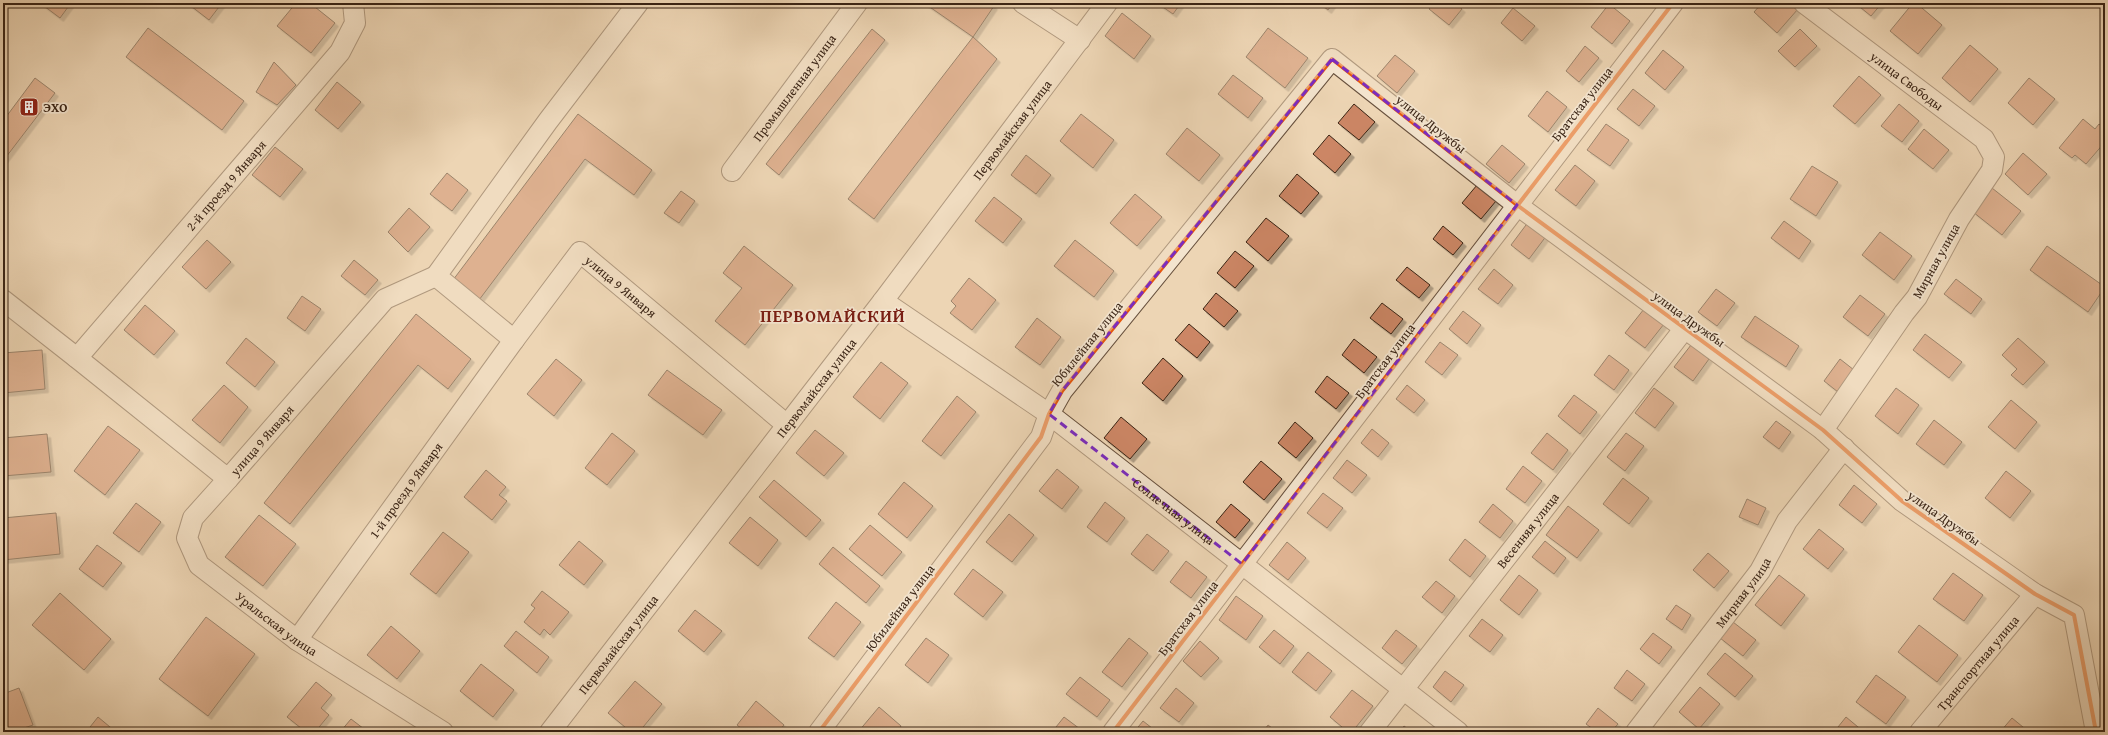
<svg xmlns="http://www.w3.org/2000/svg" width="2108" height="735" viewBox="0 0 2108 735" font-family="'Gentium Book Plus',serif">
<defs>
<filter id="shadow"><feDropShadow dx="3.5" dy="3.5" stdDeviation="0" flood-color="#0004"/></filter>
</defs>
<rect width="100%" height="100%" fill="#edd5b4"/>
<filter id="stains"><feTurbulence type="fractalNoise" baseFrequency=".005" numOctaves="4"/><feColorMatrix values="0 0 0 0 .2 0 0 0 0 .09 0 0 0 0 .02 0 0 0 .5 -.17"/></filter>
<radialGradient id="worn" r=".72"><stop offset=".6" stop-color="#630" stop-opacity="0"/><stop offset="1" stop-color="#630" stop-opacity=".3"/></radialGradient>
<path fill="#cc8665" stroke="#3a2415" filter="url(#shadow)" d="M 40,3 L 71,3 L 60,18 Z
M 187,3 L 222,3 L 209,20 Z
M 296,3 L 310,3 L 335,23 L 311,53 L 277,26 Z
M 924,3 L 989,3 L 994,6 L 973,37 Z
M 1157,3 L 1181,3 L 1173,14 Z
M 1319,3 L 1333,3 L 1328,10 Z
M 1434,3 L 1455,3 L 1462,9 L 1449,25 L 1429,9 Z
M 1762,3 L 1791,3 L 1798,9 L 1777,33 L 1754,12 Z
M 1855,3 L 1882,3 L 1871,16 Z
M 1913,3 L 1916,3 L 1942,25 L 1918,54 L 1890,31 Z
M 1609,4 L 1630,21 L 1612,44 L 1591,27 Z
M 1513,8 L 1535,26 L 1522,41 L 1501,23 Z
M 1122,13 L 1151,36 L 1134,59 L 1105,36 Z
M 148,28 L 244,101 L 222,130 L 126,57 Z
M 1268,28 L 1308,58 L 1285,88 L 1246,57 Z
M 872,29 L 885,40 L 779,175 L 766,164 Z
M 1800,29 L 1817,46 L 1795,67 L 1778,51 Z
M 973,37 L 997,59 L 874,219 L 848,199 Z
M 1970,45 L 1998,69 L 1970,102 L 1942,78 Z
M 1585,46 L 1599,58 L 1579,82 L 1566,71 Z
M 1663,50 L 1684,67 L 1665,90 L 1645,73 Z
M 1395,55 L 1415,71 L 1397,93 L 1377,76 Z
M 274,62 L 296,85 L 277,105 L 256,92 Z
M 1233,75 L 1263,98 L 1248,118 L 1218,94 Z
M 1859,76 L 1881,95 L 1855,124 L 1833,106 Z
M 35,78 L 55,93 L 3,161 L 3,121 Z
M 2029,78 L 2055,99 L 2033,125 L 2008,103 Z
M 337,82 L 361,102 L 338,129 L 315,110 Z
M 1633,89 L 1655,106 L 1639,126 L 1617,109 Z
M 1547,91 L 1567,107 L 1548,132 L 1528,116 Z
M 1354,104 L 1375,122 L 1359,140 L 1338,123 Z
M 1899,104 L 1919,121 L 1902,142 L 1881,126 Z
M 578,114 L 652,170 L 634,195 L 585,159 L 479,300 L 453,280 Z
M 1081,114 L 1114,140 L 1093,168 L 1060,141 Z
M 2083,119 L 2095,129 L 2099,124 L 2105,129 L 2105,142 L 2086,164 L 2075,155 L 2072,158 L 2059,148 Z
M 1606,124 L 1629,140 L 1610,166 L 1587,150 Z
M 1187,128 L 1220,155 L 1199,181 L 1166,154 Z
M 1924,129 L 1949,150 L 1933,169 L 1908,149 Z
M 1329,135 L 1351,154 L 1335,173 L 1313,154 Z
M 1502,145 L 1525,164 L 1509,183 L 1486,164 Z
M 275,147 L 303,169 L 280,197 L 252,175 Z
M 2023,153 L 2047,174 L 2028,195 L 2005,174 Z
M 1026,155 L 1051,175 L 1036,194 L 1011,175 Z
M 1575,165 L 1595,181 L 1576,206 L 1555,190 Z
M 1812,166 L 1838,182 L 1816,216 L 1790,199 Z
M 447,173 L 468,190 L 452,211 L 430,194 Z
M 1297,174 L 1319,193 L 1301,214 L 1279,196 Z
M 1477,185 L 1496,201 L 1481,219 L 1462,203 Z
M 1992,188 L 2021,211 L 2002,235 L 1973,212 Z
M 681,191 L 695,201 L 679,223 L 664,213 Z
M 1135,194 L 1162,217 L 1137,246 L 1110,223 Z
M 994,197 L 1022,219 L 1003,243 L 975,221 Z
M 409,208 L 430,227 L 408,252 L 388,232 Z
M 1266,218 L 1289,236 L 1268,261 L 1246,242 Z
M 1529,221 L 1547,235 L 1529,259 L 1511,245 Z
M 1784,221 L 1811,241 L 1799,259 L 1771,238 Z
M 1443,226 L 1463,243 L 1453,255 L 1433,239 Z
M 1880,232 L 1912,256 L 1894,280 L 1862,255 Z
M 207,240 L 231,262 L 206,289 L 182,267 Z
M 1075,240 L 1114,271 L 1094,297 L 1054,266 Z
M 744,246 L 793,285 L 745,345 L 715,321 L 742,288 L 723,273 Z
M 2047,246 L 2105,287 L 2088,312 L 2030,270 Z
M 1235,251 L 1254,266 L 1235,288 L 1217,273 Z
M 354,260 L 378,280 L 365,295 L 341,276 Z
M 1407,267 L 1430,285 L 1419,298 L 1396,280 Z
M 1494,269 L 1513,285 L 1498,304 L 1478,289 Z
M 969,278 L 996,300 L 972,330 L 950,313 L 956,306 L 951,301 Z
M 1956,279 L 1982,299 L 1971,314 L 1944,294 Z
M 1716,289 L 1735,303 L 1717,326 L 1698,312 Z
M 1216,293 L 1238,311 L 1224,327 L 1203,309 Z
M 1860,295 L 1885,314 L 1868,336 L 1843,317 Z
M 302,296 L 321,309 L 305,331 L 287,318 Z
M 1382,303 L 1403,319 L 1391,334 L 1370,318 Z
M 145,305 L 175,331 L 154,355 L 124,330 Z
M 1644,309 L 1664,324 L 1645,348 L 1625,333 Z
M 1463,311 L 1481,325 L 1467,344 L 1449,329 Z
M 416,314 L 471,359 L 448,389 L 418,365 L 290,524 L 264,503 Z
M 1755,316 L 1799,346 L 1786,367 L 1741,337 Z
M 1037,318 L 1061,337 L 1040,365 L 1015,347 Z
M 1189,324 L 1210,342 L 1197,358 L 1175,340 Z
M 1925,334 L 1962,362 L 1949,378 L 1913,350 Z
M 246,338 L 275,362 L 255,387 L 226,363 Z
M 2018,338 L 2045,362 L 2023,385 L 2011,375 L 2017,369 L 2002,355 Z
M 1354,339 L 1377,357 L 1364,373 L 1342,355 Z
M 1440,342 L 1458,355 L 1442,375 L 1425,362 Z
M 1691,345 L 1709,359 L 1693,381 L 1674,367 Z
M 42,350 L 45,389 L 3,393 L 3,353 Z
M 1609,355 L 1629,370 L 1614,390 L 1594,375 Z
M 1163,358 L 1183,376 L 1163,401 L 1142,383 Z
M 556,359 L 582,380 L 554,416 L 527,394 Z
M 1840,359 L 1854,370 L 1838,392 L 1824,381 Z
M 881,362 L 908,383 L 880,419 L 853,397 Z
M 667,370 L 722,410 L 703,435 L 648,395 Z
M 1327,376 L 1349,393 L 1336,409 L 1315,392 Z
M 224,385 L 248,407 L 220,443 L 192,420 Z
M 1407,385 L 1425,400 L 1414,413 L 1396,399 Z
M 1654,388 L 1674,403 L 1655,428 L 1635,413 Z
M 1896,388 L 1919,405 L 1898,434 L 1875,416 Z
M 1574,395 L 1597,412 L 1580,434 L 1558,416 Z
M 957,396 L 976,412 L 941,456 L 922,441 Z
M 2011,400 L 2037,422 L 2015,449 L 1988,427 Z
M 1121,417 L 1147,439 L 1130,459 L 1104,438 Z
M 1934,420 L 1962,442 L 1944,465 L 1916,444 Z
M 1776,421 L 1791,432 L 1779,449 L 1763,437 Z
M 1295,422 L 1313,438 L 1296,458 L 1278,443 Z
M 108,426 L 140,450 L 105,495 L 74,471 Z
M 1372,429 L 1389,443 L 1378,457 L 1361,443 Z
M 815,430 L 844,453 L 824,476 L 796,453 Z
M 612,433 L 635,451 L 607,485 L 585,468 Z
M 1547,433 L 1568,450 L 1553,470 L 1531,453 Z
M 1626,433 L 1644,446 L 1625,471 L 1607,457 Z
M 47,434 L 51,472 L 3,476 L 3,438 Z
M 1347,460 L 1367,475 L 1352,493 L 1333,478 Z
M 1261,461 L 1282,479 L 1264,500 L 1243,482 Z
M 1523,466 L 1542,481 L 1525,503 L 1506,489 Z
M 1057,469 L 1079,487 L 1062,509 L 1039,491 Z
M 486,470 L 506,487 L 499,495 L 507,501 L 492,520 L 464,497 Z
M 2006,471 L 2031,491 L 2010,518 L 1985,498 Z
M 1623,478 L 1649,498 L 1629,524 L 1603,504 Z
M 774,480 L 821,520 L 806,537 L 759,497 Z
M 904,482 L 933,506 L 907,538 L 878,514 Z
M 1854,485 L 1877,504 L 1862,523 L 1839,505 Z
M 1323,493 L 1343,508 L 1327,528 L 1307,513 Z
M 1747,499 L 1766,508 L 1758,525 L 1739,517 Z
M 1105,502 L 1125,518 L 1107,542 L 1087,527 Z
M 136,503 L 161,522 L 139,552 L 113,533 Z
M 1231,504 L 1250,520 L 1235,538 L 1216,522 Z
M 1493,504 L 1513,521 L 1500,538 L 1479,522 Z
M 1568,506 L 1599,530 L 1577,558 L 1546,535 Z
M 56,513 L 60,554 L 3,560 L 3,518 Z
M 1009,514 L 1034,535 L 1012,562 L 986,542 Z
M 259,515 L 296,544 L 263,586 L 225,557 Z
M 750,517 L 778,540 L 758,566 L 729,543 Z
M 870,525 L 902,552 L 882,576 L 849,549 Z
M 1819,529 L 1844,549 L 1828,569 L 1803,549 Z
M 443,532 L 469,552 L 436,594 L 410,574 Z
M 1147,534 L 1169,551 L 1153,571 L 1131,554 Z
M 1465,539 L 1486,556 L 1470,577 L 1449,560 Z
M 579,541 L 603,561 L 584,585 L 559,565 Z
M 1545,541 L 1566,558 L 1554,574 L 1532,557 Z
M 1287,542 L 1306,558 L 1288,580 L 1269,565 Z
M 97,545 L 122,563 L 103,587 L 79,569 Z
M 833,547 L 880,586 L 866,603 L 819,564 Z
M 1708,553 L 1729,571 L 1714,588 L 1693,570 Z
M 1186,561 L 1207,577 L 1191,598 L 1170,582 Z
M 973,569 L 1003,592 L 983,617 L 954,594 Z
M 1953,573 L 1983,595 L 1964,621 L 1933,599 Z
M 1519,575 L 1538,590 L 1519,615 L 1500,600 Z
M 1779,575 L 1805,595 L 1781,626 L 1755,605 Z
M 1436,581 L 1455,596 L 1442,613 L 1422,597 Z
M 542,591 L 569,612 L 550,635 L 544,629 L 540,635 L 524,622 L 535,608 L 531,605 Z
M 60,593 L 111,639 L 84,670 L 32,625 Z
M 1236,596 L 1263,616 L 1246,640 L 1219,620 Z
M 836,602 L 861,622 L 834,657 L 808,638 Z
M 1676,605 L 1691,615 L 1682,630 L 1666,619 Z
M 695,610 L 722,631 L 704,652 L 678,631 Z
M 206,617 L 255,654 L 208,716 L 159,679 Z
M 1482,619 L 1503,635 L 1490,652 L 1469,636 Z
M 1733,622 L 1756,640 L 1743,656 L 1720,638 Z
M 1919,625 L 1958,655 L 1937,682 L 1898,652 Z
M 391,626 L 420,651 L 397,679 L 367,655 Z
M 1274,630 L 1294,646 L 1280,664 L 1259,647 Z
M 1396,630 L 1417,646 L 1402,664 L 1382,648 Z
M 516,631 L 549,657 L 537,673 L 504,646 Z
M 1653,633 L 1672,647 L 1659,664 L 1640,649 Z
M 926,638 L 949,655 L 928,683 L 905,665 Z
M 1129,638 L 1148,653 L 1122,687 L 1102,672 Z
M 1200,641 L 1219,658 L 1201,677 L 1183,661 Z
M 1308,652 L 1332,671 L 1316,691 L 1292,672 Z
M 1725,653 L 1753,676 L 1735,697 L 1707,674 Z
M 481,664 L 514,690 L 493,717 L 460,691 Z
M 1627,670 L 1645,684 L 1632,701 L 1614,688 Z
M 1445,671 L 1464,685 L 1451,702 L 1433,687 Z
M 1876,675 L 1906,697 L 1886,724 L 1856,702 Z
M 1080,677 L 1110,700 L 1097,717 L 1066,694 Z
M 635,681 L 662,704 L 639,732 L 631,732 L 608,713 Z
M 316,682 L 332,695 L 321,708 L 329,715 L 315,732 L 306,732 L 287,717 Z
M 1700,687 L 1720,704 L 1699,729 L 1679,712 Z
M 19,688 L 33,725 L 12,732 L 3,732 L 3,694 Z
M 1176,688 L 1194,703 L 1179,722 L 1160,708 Z
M 1352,690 L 1373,706 L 1352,732 L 1348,732 L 1330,717 Z
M 756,701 L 784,725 L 778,732 L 746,732 L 737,725 Z
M 879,707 L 901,726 L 896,732 L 858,732 Z
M 1598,708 L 1618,724 L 1611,732 L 1597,732 L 1586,724 Z
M 98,717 L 116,732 L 86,732 Z
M 1064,717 L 1084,732 L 1052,732 Z
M 1846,717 L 1864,732 L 1834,732 Z
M 2012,718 L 2029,732 L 2000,732 Z
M 351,719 L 368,732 L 340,732 Z
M 1143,721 L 1157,732 L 1134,732 Z
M 1268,725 L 1277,732 L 1263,732 Z
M 1404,726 L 1412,732 L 1399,732 Z"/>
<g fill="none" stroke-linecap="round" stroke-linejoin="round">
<defs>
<g id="street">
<path id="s1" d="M 638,3 L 548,121 L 436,276 L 514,340 L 580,252 L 787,425"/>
<path d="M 1023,3 L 1080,40"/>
<path id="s2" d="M 1804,3 L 1984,139 L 1994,157 L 1992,170 L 1959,219 L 1917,297 L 1904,313 L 1823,430"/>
<path id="s3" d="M 732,171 L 857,3"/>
<path id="s4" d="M 3,300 L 77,358 L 228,479 L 385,299 L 436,276"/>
<path id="s5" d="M 883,301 L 1049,414 L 1458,732"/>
<path id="s6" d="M 77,358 L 340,52 L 355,23 L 353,3"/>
<path id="s7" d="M 228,479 L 193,518 L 187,538 L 199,565 L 297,640 L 443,732"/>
<path id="s8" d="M 297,640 L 514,340"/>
<path id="s9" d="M 550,732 L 883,301 L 1107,3"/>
<path d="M 819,732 L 1041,437 L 1049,414 L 1062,391 L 1332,59 L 1517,205 L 1823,430 L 1902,501 L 2035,594 L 2074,615 L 2096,732"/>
<path d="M 1113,732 L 1673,3"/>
<path id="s10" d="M 1370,732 L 1685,328"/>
<path id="s11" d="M 1636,732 L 1760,571 L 1787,521 L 1844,448"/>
<path id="s12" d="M 1920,732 L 2035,594"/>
</g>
</defs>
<use href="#street" stroke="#67503d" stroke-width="22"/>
<use href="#street" stroke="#f3e4ce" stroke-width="20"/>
<defs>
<path id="cycleway" d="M 819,732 L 1041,437 L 1049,414 L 1062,391 L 1332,59 L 1517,205 L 1823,430 L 1902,501 L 2035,594 L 2074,615 L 2096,732
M 1113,732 L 1673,3"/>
</defs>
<use href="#cycleway" stroke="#f3e4ce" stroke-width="6"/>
<use href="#cycleway" stroke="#e8590c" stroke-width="4"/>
</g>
<path d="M0 0H2108V735H0ZM 1332,59 L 1517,205 L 1242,564 L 1049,414 L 1062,391 Z" fill="#edd5b4" fill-opacity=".55" fill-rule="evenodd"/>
<path fill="none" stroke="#7b2cbf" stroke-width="3" stroke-dasharray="8 5" stroke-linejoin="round" d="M 1332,59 L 1517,205 L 1242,564 L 1049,414 L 1062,391 Z"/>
<defs>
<symbol id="building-square" viewBox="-11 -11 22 22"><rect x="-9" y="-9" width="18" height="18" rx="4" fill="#8f2418" stroke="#f3e4ce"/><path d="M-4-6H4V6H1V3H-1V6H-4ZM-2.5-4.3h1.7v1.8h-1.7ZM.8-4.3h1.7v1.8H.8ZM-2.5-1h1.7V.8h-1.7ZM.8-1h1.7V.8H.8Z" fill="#fff"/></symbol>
</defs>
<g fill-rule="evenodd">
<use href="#building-square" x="18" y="96" width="22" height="22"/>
</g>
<g text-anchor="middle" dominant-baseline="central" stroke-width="3.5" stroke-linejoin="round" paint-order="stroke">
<g font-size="13" fill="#3a2415" stroke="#f3e4ce">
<text stroke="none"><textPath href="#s2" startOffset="129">улица Свободы</textPath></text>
<text stroke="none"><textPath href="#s3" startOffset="104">Промышленная улица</textPath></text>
<text transform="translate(1582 104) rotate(-52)">Братская улица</text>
<text transform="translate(1431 124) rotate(38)">улица Дружбы</text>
<text stroke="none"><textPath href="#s9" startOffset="759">Первомайская улица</textPath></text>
<text stroke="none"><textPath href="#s6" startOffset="228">2-й проезд 9 Января</textPath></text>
<text transform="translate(1936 261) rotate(-61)">Мирная улица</text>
<text stroke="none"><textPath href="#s1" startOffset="604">улица 9 Января</textPath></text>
<text transform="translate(1689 319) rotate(36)">улица Дружбы</text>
<text transform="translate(1087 344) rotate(-51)">Юбилейная улица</text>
<text transform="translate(1385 361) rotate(-53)">Братская улица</text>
<text stroke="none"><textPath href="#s9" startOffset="435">Первомайская улица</textPath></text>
<text stroke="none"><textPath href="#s4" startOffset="339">улица 9 Января</textPath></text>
<text stroke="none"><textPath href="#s8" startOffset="185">1-й проезд 9 Января</textPath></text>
<text stroke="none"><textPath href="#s5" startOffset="359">Солнечная улица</textPath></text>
<text transform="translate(1944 518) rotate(35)">улица Дружбы</text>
<text stroke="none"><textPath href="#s10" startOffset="256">Весенняя улица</textPath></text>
<text stroke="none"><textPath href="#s11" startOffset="176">Мирная улица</textPath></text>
<text transform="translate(900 608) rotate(-53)">Юбилейная улица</text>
<text transform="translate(1188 618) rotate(-53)">Братская улица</text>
<text stroke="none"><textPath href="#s7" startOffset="200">Уральская улица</textPath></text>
<text stroke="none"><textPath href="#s9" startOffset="111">Первомайская улица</textPath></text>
<text stroke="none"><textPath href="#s12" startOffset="90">Транспортная улица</textPath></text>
</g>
<g font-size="13" font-weight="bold" fill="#3a2415" stroke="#f3e4ce" text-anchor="start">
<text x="43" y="107">ЭХО</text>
</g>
<g font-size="17" font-weight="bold" letter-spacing="1" fill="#7a1f14" stroke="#f3e4ce">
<text x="833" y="315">ПЕРВОМАЙСКИЙ</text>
</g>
</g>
<rect width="2108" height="735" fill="none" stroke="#edd5b4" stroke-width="16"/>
<rect x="4" y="4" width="2100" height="727" fill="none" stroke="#3a2415" stroke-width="2"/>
<rect x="8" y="8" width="2092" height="719" fill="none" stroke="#3a2415"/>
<rect width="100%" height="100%" filter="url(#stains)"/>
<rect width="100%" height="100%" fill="url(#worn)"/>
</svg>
